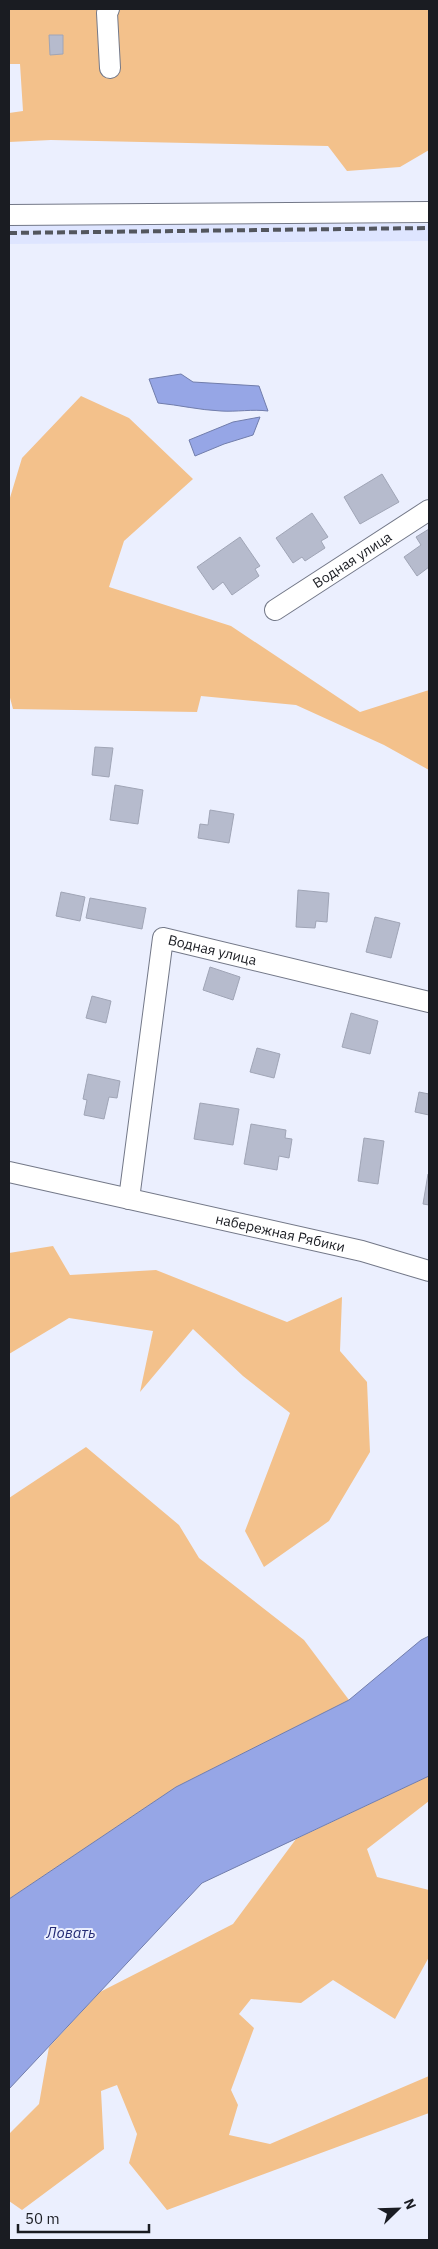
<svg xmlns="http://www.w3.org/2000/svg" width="438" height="2249" viewBox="0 0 438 2249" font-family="'IBM Plex Sans',sans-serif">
<rect width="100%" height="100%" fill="#ebeffe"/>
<path fill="#dee5ff" d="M 9,223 L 429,224 L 429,241 L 9,244 Z"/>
<path fill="#f3c18b" d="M 9,9 L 429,9 L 429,150 L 400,167 L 347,171 L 328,146 L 51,140 L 9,142 L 9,113 L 23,111 L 20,64 L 9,64 Z
M 81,396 L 129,418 L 193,479 L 124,541 L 109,587 L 231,626 L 360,712 L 429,690 L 429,770 L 384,745 L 296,705 L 201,696 L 197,712 L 13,709 L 9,694 L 9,501 L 22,458 Z
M 53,1246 L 70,1275 L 156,1270 L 287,1322 L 342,1297 L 340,1351 L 367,1382 L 370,1452 L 329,1521 L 264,1567 L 245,1531 L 290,1413 L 243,1376 L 193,1329 L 140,1392 L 153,1331 L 69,1318 L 9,1354 L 9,1253 Z
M 86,1447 L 179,1525 L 199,1558 L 304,1640 L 349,1700 L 176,1787 L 9,1899 L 9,1498 Z
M 429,1776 L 429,1801 L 367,1849 L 377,1877 L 429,1890 L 429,1957 L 395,2019 L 333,1980 L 301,2003 L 251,1999 L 239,2014 L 254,2028 L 231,2090 L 238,2105 L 229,2135 L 270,2144 L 429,2076 L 429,2113 L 167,2210 L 129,2163 L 137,2134 L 117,2085 L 101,2091 L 104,2149 L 22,2210 L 9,2201 L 9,2134 L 39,2104 L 49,2047 L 100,1992 L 233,1924 L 296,1839 Z"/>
<path fill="#96a6e6" stroke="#717dab" d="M 181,374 L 193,382 L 259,386 L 268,411 C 252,409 237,412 221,411 C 199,410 179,405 158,403 L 149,379 Z
M 260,417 L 253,435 L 224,444 L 195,456 L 189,440 L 233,422 Z
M 429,1636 L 429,1776 L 202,1883 L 9,2089 L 9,1899 L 176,1787 L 349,1700 L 421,1640 Z"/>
<path fill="#b6bbcd" stroke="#a0a5b6" d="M 49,35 L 63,35 L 63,54 L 50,55 Z
M 382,474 L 399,502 L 360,524 L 344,497 Z
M 312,513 L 328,537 L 321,541 L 325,548 L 305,561 L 302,557 L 293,563 L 276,538 Z
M 429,529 L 429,567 L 417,576 L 404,557 L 421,545 L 416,537 Z
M 240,537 L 260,566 L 255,569 L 259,576 L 232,595 L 223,582 L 213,590 L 197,567 Z
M 95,747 L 113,748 L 109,777 L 92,775 Z
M 115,785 L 143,790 L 138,824 L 110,820 Z
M 210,810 L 234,814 L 229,843 L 198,838 L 200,824 L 208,825 Z
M 298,890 L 329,893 L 327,922 L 316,921 L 315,928 L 296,927 Z
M 61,892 L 85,897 L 80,921 L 56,916 Z
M 90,898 L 146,908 L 142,929 L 86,918 Z
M 375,917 L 400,923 L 391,958 L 366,952 Z
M 210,967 L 240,977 L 233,1000 L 203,990 Z
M 92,996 L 111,1001 L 106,1023 L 86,1018 Z
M 351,1013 L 378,1021 L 370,1054 L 342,1047 Z
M 257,1048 L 280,1054 L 274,1078 L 250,1072 Z
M 88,1074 L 120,1081 L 117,1098 L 109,1097 L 104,1119 L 84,1115 L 87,1100 L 83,1099 Z
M 419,1092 L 429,1094 L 429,1115 L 415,1112 Z
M 200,1103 L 239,1109 L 233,1145 L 194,1139 Z
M 251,1124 L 286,1130 L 285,1138 L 292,1139 L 289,1158 L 279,1156 L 277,1170 L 244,1164 Z
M 364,1138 L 384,1141 L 378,1184 L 358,1181 Z
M 428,1174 L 429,1174 L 429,1205 L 423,1204 Z"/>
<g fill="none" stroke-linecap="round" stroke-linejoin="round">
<defs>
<g id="minor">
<path d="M 109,9 L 107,13 L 110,68"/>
<path d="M 9,215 L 429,212"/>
<path id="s1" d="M 275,610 L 429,510"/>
<path id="s2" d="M 9,1172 L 362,1251 L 429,1271"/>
<path id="s3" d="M 129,1199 L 163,938 L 429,1002"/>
</g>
</defs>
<use href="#minor" stroke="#737888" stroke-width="22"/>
<use href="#minor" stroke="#fff" stroke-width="20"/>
<path stroke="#53565e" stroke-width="4" stroke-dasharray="8 4" stroke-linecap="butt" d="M 9,233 L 429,228"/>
</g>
<g text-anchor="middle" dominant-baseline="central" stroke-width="4" stroke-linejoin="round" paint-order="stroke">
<g font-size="14" fill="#1a1c22" stroke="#ebeffe">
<text stroke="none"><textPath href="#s1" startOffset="92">Водная улица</textPath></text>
<text stroke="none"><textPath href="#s3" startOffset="314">Водная улица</textPath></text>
<text stroke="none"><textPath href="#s2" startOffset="278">набережная Рябики</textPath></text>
</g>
<g font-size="15" font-style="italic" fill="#232a74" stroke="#ebeffe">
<text x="71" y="1932">Ловать</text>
</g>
</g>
<rect width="438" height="2249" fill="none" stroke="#1a1c22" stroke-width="20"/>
<g transform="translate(398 2209) rotate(67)" stroke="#ebeffe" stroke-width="4" paint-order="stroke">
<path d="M0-4L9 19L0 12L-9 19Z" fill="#1a1c22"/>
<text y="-8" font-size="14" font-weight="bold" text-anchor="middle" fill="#1a1c22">N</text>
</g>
<path d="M18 2224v8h131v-8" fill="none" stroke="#1a1c22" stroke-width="2.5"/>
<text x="25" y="2224" font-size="15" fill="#1a1c22" stroke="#ebeffe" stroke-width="4" paint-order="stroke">50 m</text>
</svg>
